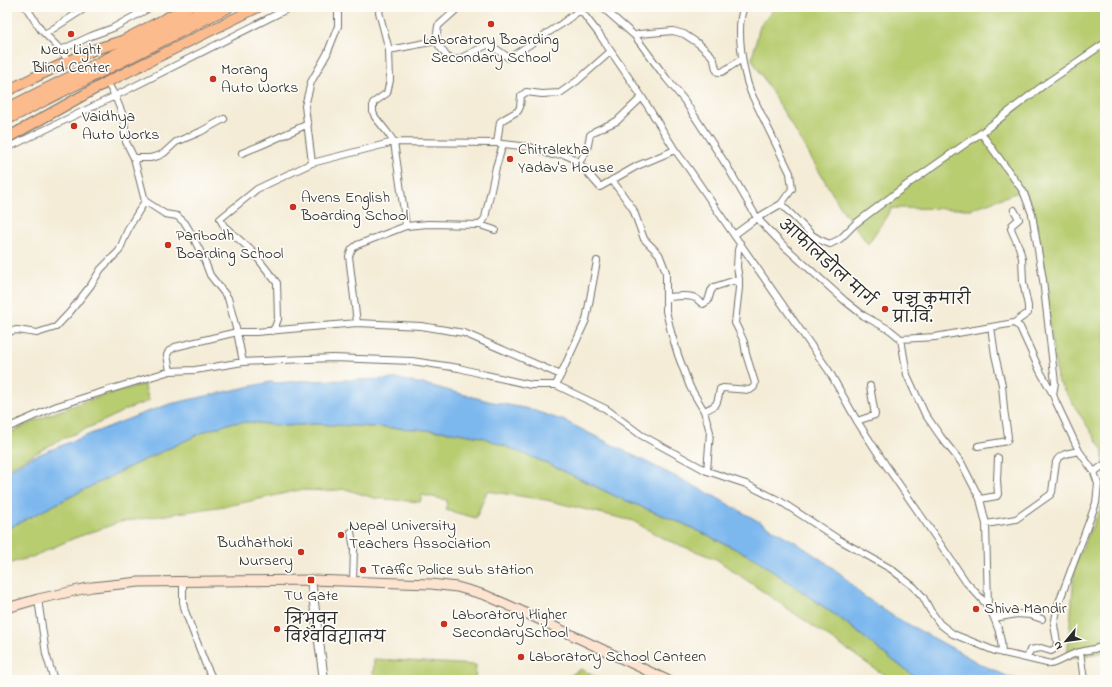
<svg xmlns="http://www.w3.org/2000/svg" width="1112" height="687" viewBox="0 0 1112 687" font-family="'Indie Flower','Playpen Sans Deva',sans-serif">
<rect width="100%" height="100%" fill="#fdfcf7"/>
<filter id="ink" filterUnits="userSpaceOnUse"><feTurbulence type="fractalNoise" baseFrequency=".025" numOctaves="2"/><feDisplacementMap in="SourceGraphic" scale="8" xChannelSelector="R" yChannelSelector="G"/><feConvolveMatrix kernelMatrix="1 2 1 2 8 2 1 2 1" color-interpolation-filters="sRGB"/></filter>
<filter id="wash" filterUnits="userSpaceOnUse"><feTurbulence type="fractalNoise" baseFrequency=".012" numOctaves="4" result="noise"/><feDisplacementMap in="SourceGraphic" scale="16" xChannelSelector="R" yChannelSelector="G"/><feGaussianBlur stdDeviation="0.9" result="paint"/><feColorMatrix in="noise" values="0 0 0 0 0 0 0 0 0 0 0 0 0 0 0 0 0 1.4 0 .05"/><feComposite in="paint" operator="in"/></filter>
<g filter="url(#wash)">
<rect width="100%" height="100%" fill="#f4ecd7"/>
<path fill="#b8cc70" stroke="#727c4e" d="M 776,7 L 1105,7 L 1105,474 L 1102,449 L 1057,379 L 1037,225 L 1024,190 L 971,209 L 892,208 L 868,244 L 841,208 L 752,59 L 760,25 Z
M 144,384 L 149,401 L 127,409 L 108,419 L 58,441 L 7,469 L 7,434 L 46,416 L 85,401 Z
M 248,422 L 286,426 L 314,424 L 415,429 L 451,432 L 482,437 L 522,453 L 551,465 L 617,497 L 684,524 L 756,559 L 845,622 L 882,652 L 919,680 L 894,680 L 878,671 L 716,559 L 664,539 L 633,521 L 546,500 L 487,491 L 476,518 L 446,510 L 447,500 L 422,495 L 420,502 L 374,498 L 345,489 L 329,491 L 299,490 L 237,504 L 120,522 L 72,539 L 32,557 L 7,564 L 7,529 L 127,468 L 206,431 L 231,423 Z
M 1105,499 L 1105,652 L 1067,659 L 1075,564 Z
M 374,659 L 476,665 L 475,680 L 373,680 Z
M 581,669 L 601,680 L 563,680 Z"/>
<path fill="#7cb7ee" stroke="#54718c" d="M 398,379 L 428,385 L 488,401 L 529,409 L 565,421 L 712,495 L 795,542 L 825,562 L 842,575 L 862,595 L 893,616 L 963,654 L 978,663 L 1009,677 L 1020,680 L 919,680 L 882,652 L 845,622 L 756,559 L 684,524 L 617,497 L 551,465 L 522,453 L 482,437 L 451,432 L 415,429 L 314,424 L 286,426 L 248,422 L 231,423 L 206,431 L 127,468 L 7,529 L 7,471 L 30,458 L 141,414 L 170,404 L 270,382 L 278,383 L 299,381 Z"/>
</g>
<g filter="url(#ink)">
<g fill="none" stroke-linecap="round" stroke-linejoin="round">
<defs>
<path id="minor" d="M 26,7 L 41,30 L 61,50 L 69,62
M 381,7 L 379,12 L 389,50 L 390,80 L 387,93 L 373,103 L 373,112 L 375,117 L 387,132 L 394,142 L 406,226
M 578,7 L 599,34 L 642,97 L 675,150 L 689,169 L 734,235 L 829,371 L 857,421 L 885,464 L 926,523 L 966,582 L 988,606
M 602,7 L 635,36 L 666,78 L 684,100 L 727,166 L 757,218 L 781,204 L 792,189 L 790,173 L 751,93 C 743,73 735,27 744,7
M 45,34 L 87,7
M 635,36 L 639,34 L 673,31 L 684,34 L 699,44 L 711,55 L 714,60 L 716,69 L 718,72 L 722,72 L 742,59
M 436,41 L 438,26 L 457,9 L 461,7
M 61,50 L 91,36 L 113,28 L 151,7
M 389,50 L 436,41 L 447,57 L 457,60 L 487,45 L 492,46 L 509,58 L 560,25 L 580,10
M 107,82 L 115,96 L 124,118 L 126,142 L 134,158 L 145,201 L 165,214 L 177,216 L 185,223 L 191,233 L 204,259 L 210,275 L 228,298 L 237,332 L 243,362
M 981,133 L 1023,191 L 1032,214 L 1043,280 L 1055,383 L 1053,394 L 1055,400 L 1079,451 L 1094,472 L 1098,484 L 1096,503 L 1058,605 L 1054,625 L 1057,642 L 1056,648 L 1051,651 L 1041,648 L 1030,650 L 1027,658
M 497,143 L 500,122 L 504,119 L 518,111 L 520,107 L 521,96 L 526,92 L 542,94 L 560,93 L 577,81 L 610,52
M 7,148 L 115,96 L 291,7
M 242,153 L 264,144 L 308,124
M 134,158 L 150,158 L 158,156 L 164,153 L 176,142 L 200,132 L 224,119
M 312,163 L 305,106 L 311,82 L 327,54 L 338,26 L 338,7
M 579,163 L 587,150 L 590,135 L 595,131 L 617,121 L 642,97
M 612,180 L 633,209 L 644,239 L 659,254 L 666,272 L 666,311 L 671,332 L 678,355 L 690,387 L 704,411 L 710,432 L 707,471
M 781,204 L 812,235 L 820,240 L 830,244 L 840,239 L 855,224 L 908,184 L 981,133 L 1045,84 L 1105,43
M 1014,210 L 1019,219 L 1012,225 L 1011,229 L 1019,247 L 1022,258 L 1023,282 L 1028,306 L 1028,313 L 1014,323
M 480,225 L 485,218 L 496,167 L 503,144
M 734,235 L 757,218 L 784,246 L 845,301 L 864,316 L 890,330 L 901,339 L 907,375 L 925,414 L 941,437 L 961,462 L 980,499 L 986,524 L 988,606 C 996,620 1002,636 1002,653
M 667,297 C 675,297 687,294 695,298 C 698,299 699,302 703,304 L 708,301 L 711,291 L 714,287 L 739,279
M 357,323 L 349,256 L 352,249 L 357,245 L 406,226 L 428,224 L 480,225 L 495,230
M 272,331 L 275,327 L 278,319 L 277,283 L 252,251 L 224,226 L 220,219 L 257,189 L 312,163 L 394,142 L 497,143 L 503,144 L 530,147 L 552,155 L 563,154 L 570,157 L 579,163 L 600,187 L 637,166 L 675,150
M 7,332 L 17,330 L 37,333 L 56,327 L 70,312 L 91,285 L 101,269 L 119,251 L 129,227 L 145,201
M 901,339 L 935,337 L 1014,323 L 1020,327 L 1040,371 L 1053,394
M 170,371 L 167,355 L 169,351 L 175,347 L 237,332 L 256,332 L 357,323 L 421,326 L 464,333 L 561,375
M 556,385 L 586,320 L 597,261
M 704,411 C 718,405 717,405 720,389 L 723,388 L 750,390 L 754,387 L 755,383 L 746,354 L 744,342 L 740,333 L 735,323 L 739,288 L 739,279 L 737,267 L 738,250 L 740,243
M 857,421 L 875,415 L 870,386
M 7,428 L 57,406 L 170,371 L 195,370 L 243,362 L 283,360 L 333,358 L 412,361 L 459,368 L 486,375 L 531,385 L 556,385 L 606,409 L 641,435 L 707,471 L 746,484 L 780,501 L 838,539 L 891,569 L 914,587 L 923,597 L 930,610 L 940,624 L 953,634 L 995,651 L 1051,664 C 1061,661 1070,654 1080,652 C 1090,649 1096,650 1105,645
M 978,446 L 1002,442 L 1007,441 L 1008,437 L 1004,409 L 1002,385 L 995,355 L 991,327
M 1094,472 L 1105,464
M 980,499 L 997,496 L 998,494 L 997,480 L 998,458
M 986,524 L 1016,519 L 1050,495 L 1052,492 L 1056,462 C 1060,453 1071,453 1079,451
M 351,532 L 354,549 L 353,581
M 183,581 L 183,602 L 185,611 L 205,663 L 213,680
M 38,599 L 46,654 L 54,680
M 994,618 L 1017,614 L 1030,615 L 1042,619
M 7,652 L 7,661
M 1080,652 L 1084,680"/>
<path id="tertiary" d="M 311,580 L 324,680"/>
<path id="secondary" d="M 7,608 L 38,599 L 92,587 L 139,582 L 311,580 L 431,584 L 457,587 L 485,595 L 517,609 L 667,680"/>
<path id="primary" d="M 7,91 L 33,78 L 93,50 L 122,41 L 188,7
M 7,138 L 107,82 L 258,7"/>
<path id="trunk" d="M 7,109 L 211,7
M 7,119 L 228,7"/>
</defs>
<use href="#minor" stroke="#716f67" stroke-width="8"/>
<use href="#tertiary" stroke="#716f67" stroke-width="10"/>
<use href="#secondary" stroke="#716f67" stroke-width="11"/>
<use href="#primary" stroke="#716f67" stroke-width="12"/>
<use href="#trunk" stroke="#716f67" stroke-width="13"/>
<use href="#minor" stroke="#fff" stroke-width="6"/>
<use href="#tertiary" stroke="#fff" stroke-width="8"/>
<use href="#secondary" stroke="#fde4d1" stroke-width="9"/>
<use href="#primary" stroke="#fbbb8d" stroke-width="10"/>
<use href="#trunk" stroke="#fbbb8d" stroke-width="11"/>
</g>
</g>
<g fill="#c8321e" stroke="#fdfcf7" stroke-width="1.5">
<circle cx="491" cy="24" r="4"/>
<circle cx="71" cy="34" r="4"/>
<circle cx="213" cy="79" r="4"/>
<circle cx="74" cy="126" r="4"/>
<circle cx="510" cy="159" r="4"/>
<circle cx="293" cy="207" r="4"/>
<circle cx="168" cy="245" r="4"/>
<circle cx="885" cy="309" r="4"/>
<circle cx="341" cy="535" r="4"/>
<circle cx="301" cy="552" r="4"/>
<circle cx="363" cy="570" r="4"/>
<rect x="307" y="576" width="8" height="8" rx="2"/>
<circle cx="976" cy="609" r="4"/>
<circle cx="444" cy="624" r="4"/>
<circle cx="277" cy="629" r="4"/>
<circle cx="521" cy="657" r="4"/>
</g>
<g text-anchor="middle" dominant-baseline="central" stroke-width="3.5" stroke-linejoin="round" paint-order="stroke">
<g font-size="16" fill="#2b2b2b" stroke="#fdfcf7" text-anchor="start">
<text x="491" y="40" text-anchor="middle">Laboratory Boarding<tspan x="491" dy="18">Secondary School</tspan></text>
<text x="71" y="50" text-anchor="middle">New Light<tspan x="71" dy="18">Blind Center</tspan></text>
<text x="221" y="70">Morang<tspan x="221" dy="18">Auto Works</tspan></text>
<text x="82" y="117">Vaidhya<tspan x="82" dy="18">Auto Works</tspan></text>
<text x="518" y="150">Chitralekha<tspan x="518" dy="18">Yadav's House</tspan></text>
<text x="301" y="198">Avens English<tspan x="301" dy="18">Boarding School</tspan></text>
<text x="176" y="236">Paribodh<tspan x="176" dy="18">Boarding School</tspan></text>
<text x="893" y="300">पञ्च कुमारी<tspan x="893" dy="18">प्रा.वि.</tspan></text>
<text x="349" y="526">Nepal University<tspan x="349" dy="18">Teachers Association</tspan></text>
<text x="293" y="543" text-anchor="end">Budhathoki<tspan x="293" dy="18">Nursery</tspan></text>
<text x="371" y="570">Traffic Police sub station</text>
<text x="311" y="596" text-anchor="middle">TU Gate</text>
<text x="984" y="609">Shiva Mandir</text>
<text x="452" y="615">Laboratory Higher<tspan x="452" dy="18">SecondarySchool</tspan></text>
<text x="285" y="620">त्रिभुवन<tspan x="285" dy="18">विश्वविद्यालय</tspan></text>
<text x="529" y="657">Laboratory School Canteen</text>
</g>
<g font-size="16" fill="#2b2b2b" stroke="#fdfcf7">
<text transform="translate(826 263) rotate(42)">आफालडोल मार्ग</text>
</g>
</g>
<rect width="1112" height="687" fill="none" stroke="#fdfcf7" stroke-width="24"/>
<g transform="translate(1066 641) rotate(241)" stroke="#fdfcf7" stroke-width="3" paint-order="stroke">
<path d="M0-3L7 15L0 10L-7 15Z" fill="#2b2b2b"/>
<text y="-6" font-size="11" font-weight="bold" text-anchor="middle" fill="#2b2b2b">N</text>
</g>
</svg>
